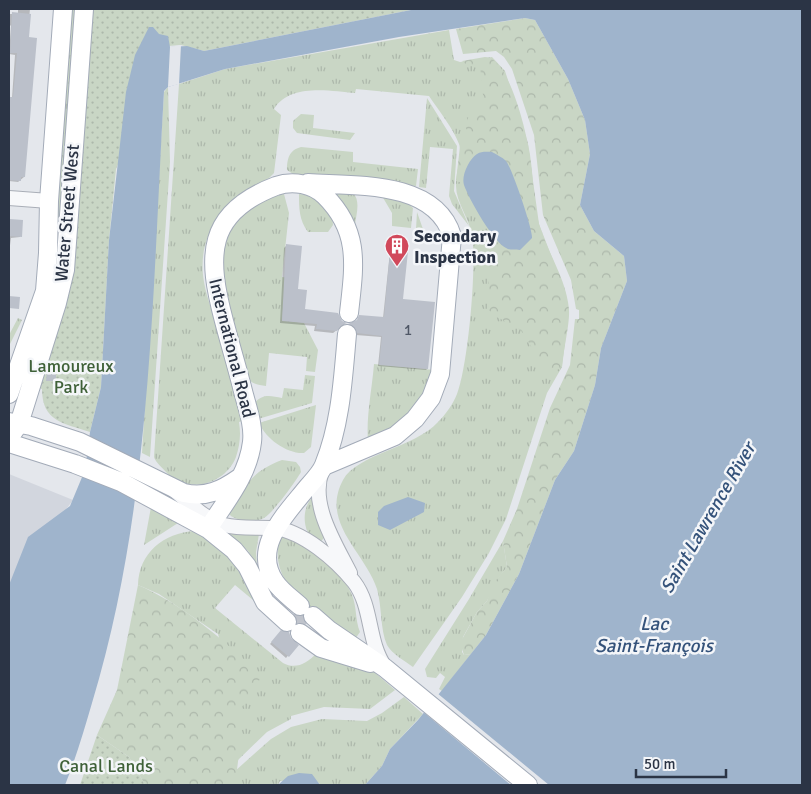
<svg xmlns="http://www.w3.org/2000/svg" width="811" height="794" viewBox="0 0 811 794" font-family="Signika,sans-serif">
<defs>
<pattern id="grass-tufts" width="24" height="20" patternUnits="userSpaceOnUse" patternTransform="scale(1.25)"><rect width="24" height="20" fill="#c9d6c5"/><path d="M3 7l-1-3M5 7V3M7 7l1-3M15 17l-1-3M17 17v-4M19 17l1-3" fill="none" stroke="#adb8ab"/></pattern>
<pattern id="forest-crowns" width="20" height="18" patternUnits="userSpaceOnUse" patternTransform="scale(1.25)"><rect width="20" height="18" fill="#c9d6c5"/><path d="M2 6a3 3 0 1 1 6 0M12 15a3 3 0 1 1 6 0" fill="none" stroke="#adb8ab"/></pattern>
<pattern id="park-dots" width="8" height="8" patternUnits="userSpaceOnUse" patternTransform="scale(1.25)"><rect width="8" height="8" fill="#c9d6c5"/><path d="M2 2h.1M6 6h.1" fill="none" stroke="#adb8ab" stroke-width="1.8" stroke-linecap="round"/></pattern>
</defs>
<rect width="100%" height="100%" fill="#e4e7ec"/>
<path fill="#d2d6de" d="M 9,474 L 73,500 L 9,585 Z"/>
<path fill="url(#grass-tufts)" d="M 70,9 L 76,9 L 59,258 L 53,286 L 56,258 L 59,154 Z
M 449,30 L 454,60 L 460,62 L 492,57 L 505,71 L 523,126 L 528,145 L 539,224 L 565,291 L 569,311 L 562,367 L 547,393 L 506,519 L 489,553 L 462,597 L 413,667 C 405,661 392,654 387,645 C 380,630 382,606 377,589 C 365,552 320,523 343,480 C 357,454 414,448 438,422 C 446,414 453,404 457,394 C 468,366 477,266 472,236 C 470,219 456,203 456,186 C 455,174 463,156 459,144 C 453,128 439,111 429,96 L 356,89 L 355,93 C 330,91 290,83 274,109 L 281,115 L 274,173 L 269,178 C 229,198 195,231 204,282 C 207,300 215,318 220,336 C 228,364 234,393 242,421 L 239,422 C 241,434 240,445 236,457 C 225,485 187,495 166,472 C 162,467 156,463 154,457 L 179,84 L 225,69 Z
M 168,87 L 170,162 L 150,457 L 142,453 L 164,92 Z
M 427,98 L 457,146 L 454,191 L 469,226 L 452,204 L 449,196 L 453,149 L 430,147 L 426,188 L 419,187 Z
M 301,114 L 314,115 L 313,128 L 355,133 L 350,140 L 297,133 L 293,128 L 293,121 Z
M 301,147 L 353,152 L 353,162 L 418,169 L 416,186 L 296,176 L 287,170 C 287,159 289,150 301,147 Z
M 328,189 L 353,193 C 361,201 356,215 355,225 Z
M 284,194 L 289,213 L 282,277 L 290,278 L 285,288 L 282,320 L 304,323 L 318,350 L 315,372 L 306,371 L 307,357 L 269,353 L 266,386 C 258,385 251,384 247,377 C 241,352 234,327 228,302 C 226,293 221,282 221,273 C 218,232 247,202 284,194 Z
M 299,194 C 314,195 333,208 333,225 L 328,232 L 308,232 C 299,220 299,208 299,194 Z
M 382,196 C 393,198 405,199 413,208 L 411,228 L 392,226 L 392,213 Z
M 417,212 L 424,232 L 416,229 Z
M 18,318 L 22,320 L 9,346 L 9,335 Z
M 374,364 L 434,370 L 429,387 L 404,423 L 368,441 C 366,417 372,389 374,364 Z
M 305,375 L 315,376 L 312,403 L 258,419 L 254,404 C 262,393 271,396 282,398 L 284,388 L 303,390 Z
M 316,405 L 311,447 L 304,453 C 287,454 266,439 259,423 Z
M 282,460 L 296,462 L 300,467 L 301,472 C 296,481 273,513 264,518 C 255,523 233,521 228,513 C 246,486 250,472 282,460 Z
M 313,497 L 326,535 L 320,543 C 317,541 312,538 310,535 C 302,526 303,505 313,497 Z
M 151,507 L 179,519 L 178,523 L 144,545 Z
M 195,531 C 228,549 245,577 264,609 L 235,585 L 215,608 L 283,663 C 296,670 307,663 316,654 L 373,671 L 395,690 L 370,709 L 324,707 L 291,716 L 291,719 L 267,732 L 238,760 L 238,713 L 218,634 L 159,594 L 138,585 C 139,553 163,533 195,531 Z
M 234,532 L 259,534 L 256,552 L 257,568 L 248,551 L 229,534 Z
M 281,534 C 308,547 340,566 352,595 C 357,607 355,620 360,632 L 355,639 C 320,614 263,586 281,534 Z
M 503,541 L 507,567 L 497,580 L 487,601 L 477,612 L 463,637 L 462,652 L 464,655 L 471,654 L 442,691 L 439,689 L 445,677 L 440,673 L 436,678 L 427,677 L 425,669 L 469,599 Z
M 404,697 L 423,714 L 390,749 L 382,766 L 365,785 L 320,785 L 319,783 L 280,781 L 278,785 L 235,785 L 235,771 L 271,739 L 291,727 L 322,719 L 367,721 L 382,713 Z"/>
<path fill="url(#forest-crowns)" d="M 525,18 L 535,20 L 568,79 L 585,120 L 590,154 L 580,205 L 594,231 L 624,256 L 627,281 L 601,348 L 595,385 L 574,451 L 555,480 L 519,574 L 486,635 L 471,654 L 464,655 L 460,643 L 477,612 L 487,601 L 492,585 L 507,567 L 503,541 L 517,509 L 550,408 L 570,365 L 575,319 L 579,319 L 579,310 L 576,309 L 571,280 L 543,215 L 534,135 L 512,69 L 504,57 L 496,51 L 463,54 L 456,29 Z
M 485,57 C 508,57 524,125 528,144 C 534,171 532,198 539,224 C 547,252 567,280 569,310 C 570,323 563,352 562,367 C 542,383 532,340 520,330 C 509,320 497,321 488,309 C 490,287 486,265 493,244 L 499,243 L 507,249 L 529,220 L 523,209 L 517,185 L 484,152 C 469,154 466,170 463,183 L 456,181 L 460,146 L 467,136 C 462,114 477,112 483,95 L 480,65 L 468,66 L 462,61 Z
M 138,585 C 186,606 224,641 262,676 L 238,713 L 239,754 L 235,785 L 145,785 L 129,757 L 97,735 L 117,690 Z"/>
<path fill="url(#park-dots)" d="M 91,9 L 416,9 L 204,51 L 181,45 L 168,46 L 116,169 L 109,240 L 101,387 L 90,432 C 64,423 42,422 42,389 L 36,387 L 61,316 Z
M 97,735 L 129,757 L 145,785 L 80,785 Z"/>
<path fill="#9fb4cc" d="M 416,9 L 802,9 L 802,785 L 365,785 L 382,766 L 390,749 L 418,720 L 486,635 L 519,574 L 555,480 L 574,451 L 595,385 L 601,348 L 627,281 L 624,256 L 594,231 L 580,205 L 590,154 L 585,120 L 568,79 L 535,20 L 525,18 L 399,37 L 225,69 L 168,87 L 164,91 C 152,296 152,505 92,703 C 84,730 76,758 65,785 L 9,785 L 9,585 L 28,537 L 70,506 L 85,470 L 90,432 L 101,387 L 109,240 L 126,92 L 135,55 L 149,27 L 153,27 L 159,34 L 168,36 L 170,47 L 187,46 L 204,51 Z
M 492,152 C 497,155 502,157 506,161 C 512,168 533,230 532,238 L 520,250 C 516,249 511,250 508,249 C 494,244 469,199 464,185 C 461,176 469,159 477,154 C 482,151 487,152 492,152 Z
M 408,497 L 425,503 L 424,512 L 390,530 L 378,525 L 378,512 L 384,506 Z
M 299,773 L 312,774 L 320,785 L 278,785 L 288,776 Z"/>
<path fill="#e4e7ec" d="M 181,45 L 179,84 L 168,87 L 170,47 Z
M 437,693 L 549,785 L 511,785 L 422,711 Z"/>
<path fill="#0003" d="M 18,9 L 30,9 L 27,38 L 24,177 L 18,182 L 9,181 L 9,98 L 12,98 L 15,55 L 9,54 L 11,26 L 9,24 L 9,14 L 18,14 Z
M 9,220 L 21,221 L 20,237 L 11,238 L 9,253 Z
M 391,242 L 402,300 L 427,369 L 426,370 L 378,366 L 381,337 L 356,335 L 352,327 L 348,325 L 357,321 L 383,318 Z
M 286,246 L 303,310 L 345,324 L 333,333 L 314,331 L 315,326 L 280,323 L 284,248 Z
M 295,616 L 302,617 L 304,624 L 302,626 L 295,625 L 293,618 Z
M 281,632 L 297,645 L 286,658 L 270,644 Z"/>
<path fill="#bbc0ca" d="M 12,12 L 31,14 L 29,37 L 37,38 L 25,177 L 21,177 L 21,181 L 9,180 L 9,97 L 13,97 L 17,53 L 10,53 Z
M 9,219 L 23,220 L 22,237 L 9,236 Z
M 391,241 L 409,242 L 403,299 L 435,302 L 428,369 L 379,365 L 382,336 L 357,333 L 353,326 L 348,324 L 357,320 L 359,315 L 384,317 Z
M 286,244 L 302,246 L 298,289 L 307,290 L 305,309 L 338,313 L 342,321 L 347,323 L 342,325 L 337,331 L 316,329 L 317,324 L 282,321 Z
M 9,296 L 20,297 L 19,309 L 9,308 Z
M 47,371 L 56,371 L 56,381 L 46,381 Z
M 281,630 L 289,632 L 291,638 L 299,645 L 289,657 L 271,642 Z"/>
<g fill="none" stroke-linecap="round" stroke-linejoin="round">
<path stroke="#bfc3cb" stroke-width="18" stroke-dasharray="18 9" stroke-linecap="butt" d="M 295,613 L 306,624"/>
<defs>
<path id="minor" d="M 9,198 L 49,201
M 322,471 C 309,504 336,545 350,573
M 174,490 C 189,502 205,520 224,525 C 240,529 258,527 274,528 C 303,531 336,560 354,582 C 373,607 367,641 385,667"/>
<path id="major" d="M 308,183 C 355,186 435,180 452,236 L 440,374 L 431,398 L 415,419 L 395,436 L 324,466
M 9,394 L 45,291 L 48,253 L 49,201 L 63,9
M 9,422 L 31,426 L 80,442 L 184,493 C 206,498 222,490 239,478
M 9,438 L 19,424 L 57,303 L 65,270 L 84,9
M 9,443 L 75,464 L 121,482 L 208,529 L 234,550 L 247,566 L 265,602 L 287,622
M 208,529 C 225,502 248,476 252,442 C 254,425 247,407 243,391 C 237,367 230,344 224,321 C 207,257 205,213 276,186 C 293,180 313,184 325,196 C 361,232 354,267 349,313
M 300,606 C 291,598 281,591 275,582 C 251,548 286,514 306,489 C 312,482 321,473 324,465 C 341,423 343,378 347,334
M 313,616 L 329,630 L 385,668 L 528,785
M 300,633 L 321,648 L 370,663"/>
</defs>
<use href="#minor" stroke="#a9aeb7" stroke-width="16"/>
<use href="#major" stroke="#a3abb8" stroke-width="20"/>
<use href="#minor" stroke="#f7f8fa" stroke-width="14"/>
<use href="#major" stroke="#fff" stroke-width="18"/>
</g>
<defs>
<symbol id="building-pin" viewBox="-11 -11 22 30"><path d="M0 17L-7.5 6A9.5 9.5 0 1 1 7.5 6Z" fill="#d1495b" stroke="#f4f6f9"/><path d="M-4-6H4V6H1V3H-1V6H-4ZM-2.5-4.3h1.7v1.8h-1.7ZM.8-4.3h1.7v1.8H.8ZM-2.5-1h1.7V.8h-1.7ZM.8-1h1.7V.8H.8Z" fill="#fff"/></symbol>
</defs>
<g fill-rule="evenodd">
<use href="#building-pin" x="383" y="232" width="28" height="38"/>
</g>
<g text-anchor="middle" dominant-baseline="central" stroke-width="5" stroke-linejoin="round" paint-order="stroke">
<g font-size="15" fill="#4f5766">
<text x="408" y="330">1</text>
</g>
<g font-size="18" fill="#2b3445" stroke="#f4f6f9">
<text transform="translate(67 213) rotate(-85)">Water Street West</text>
<text transform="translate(232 348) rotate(76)">International Road</text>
</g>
<g font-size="18" font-weight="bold" fill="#2b3445" stroke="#f4f6f9" text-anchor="start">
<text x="414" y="236">Secondary<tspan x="414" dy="21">Inspection</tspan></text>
</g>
<g font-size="18" fill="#3f6138" stroke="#f4f6f9">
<text x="71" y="366">Lamoureux<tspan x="71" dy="21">Park</tspan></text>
<text x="106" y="766">Canal Lands</text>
</g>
<g font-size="19" font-style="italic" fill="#34527a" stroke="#f4f6f9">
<text transform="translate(708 518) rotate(-60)">Saint Lawrence River</text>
<text x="654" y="624">Lac<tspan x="654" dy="22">Saint-François</tspan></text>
</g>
</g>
<rect width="811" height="794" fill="none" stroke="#2b3445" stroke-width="20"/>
<path d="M636 769v8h90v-8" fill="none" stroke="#2b3445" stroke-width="2.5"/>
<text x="644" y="769" font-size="15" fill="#2b3445" stroke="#f4f6f9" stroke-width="4" paint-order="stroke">50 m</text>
</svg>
